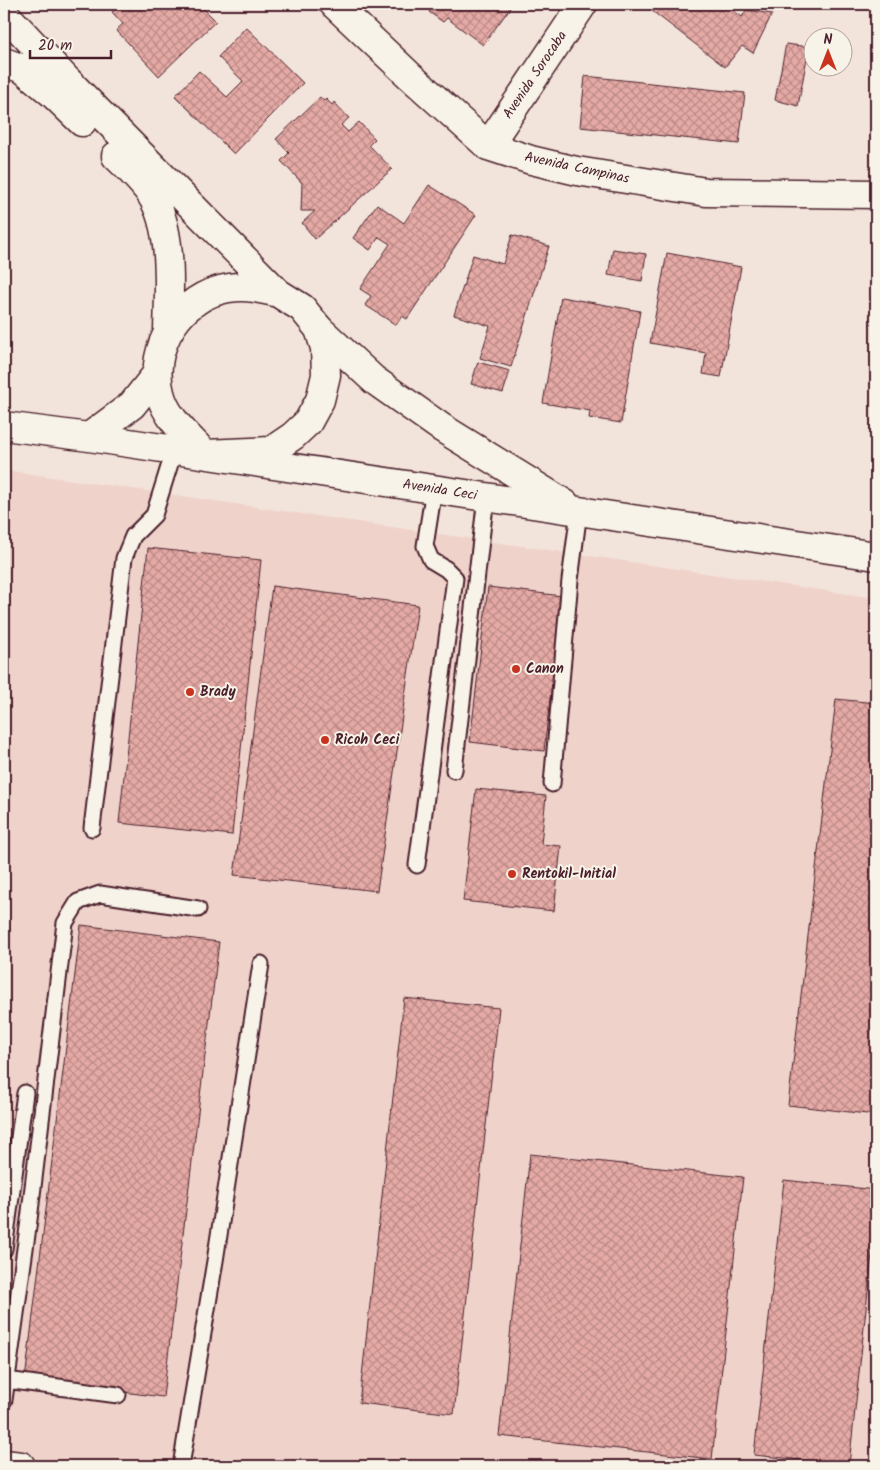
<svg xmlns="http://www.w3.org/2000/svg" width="880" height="1470" viewBox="0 0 880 1470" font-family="Kalam,sans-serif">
<defs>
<pattern id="building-cross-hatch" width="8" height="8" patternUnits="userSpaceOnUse" patternTransform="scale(1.25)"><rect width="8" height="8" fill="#e5aaa5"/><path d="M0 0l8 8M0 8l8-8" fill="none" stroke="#bc8a87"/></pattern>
</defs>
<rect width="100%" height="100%" fill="#f3e4db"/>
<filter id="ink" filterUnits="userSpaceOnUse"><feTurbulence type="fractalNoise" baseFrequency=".02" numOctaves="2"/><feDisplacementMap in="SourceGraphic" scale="10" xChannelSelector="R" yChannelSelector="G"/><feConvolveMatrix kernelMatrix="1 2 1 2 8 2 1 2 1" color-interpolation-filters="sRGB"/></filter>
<g filter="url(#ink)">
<path fill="#efd3cb" d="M 4,470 L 876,598 L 876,1466 L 4,1466 Z"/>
<path fill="url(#building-cross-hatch)" stroke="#4a1f2b" d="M 121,4 L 199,4 L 216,21 L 159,76 L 116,30 L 123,24 L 112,12 Z
M 435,4 L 513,4 L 483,45 L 447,18 L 443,22 L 429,12 Z
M 643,4 L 725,4 L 742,17 L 746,10 L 772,14 L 753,53 L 742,46 L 725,67 Z
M 246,27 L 303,83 L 234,154 L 175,96 L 199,71 L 227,97 L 243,81 L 218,57 Z
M 786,44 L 809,47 L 798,106 L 775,100 Z
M 585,76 L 745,93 L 739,144 L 580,127 Z
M 320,97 L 324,101 L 326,99 L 332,105 L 334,102 L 349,118 L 341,125 L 348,132 L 359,122 L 375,139 L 369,145 L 392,169 L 315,239 L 302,223 L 315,211 L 301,211 L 302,183 L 281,161 L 289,153 L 276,139 Z
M 429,185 L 476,215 L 407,319 L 402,316 L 396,325 L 365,305 L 371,296 L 360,289 L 390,244 L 379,237 L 370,250 L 353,238 L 377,204 L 404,223 Z
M 512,235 L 549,246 L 511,367 L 480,358 L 490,326 L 454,315 L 473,255 L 503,264 Z
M 613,249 L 646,254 L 642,281 L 608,275 Z
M 667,253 L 741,267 L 721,377 L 703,374 L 706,353 L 650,343 Z
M 561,297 L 640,311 L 621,423 L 589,418 L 590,411 L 543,403 Z
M 478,362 L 510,371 L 503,393 L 471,384 Z
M 148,548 L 261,560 L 232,835 L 119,823 Z
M 272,586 L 418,605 L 377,891 L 234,875 Z
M 488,587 L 562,596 L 544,751 L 470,742 Z
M 836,699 L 876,703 L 876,1115 L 788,1105 Z
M 476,789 L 546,796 L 541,844 L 561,846 L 554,911 L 463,901 Z
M 81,925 L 219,942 L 163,1397 L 25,1380 Z
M 404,998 L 499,1008 L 454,1414 L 359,1403 Z
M 530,1154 L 743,1177 L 712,1459 L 499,1436 Z
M 784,1180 L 876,1190 L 876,1217 L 849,1465 L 754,1455 Z"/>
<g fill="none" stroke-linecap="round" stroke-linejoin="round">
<defs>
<path id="lane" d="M 454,770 L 486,497
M 552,784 L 570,580 L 579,511
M 92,828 L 124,558 L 133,536 L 154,515 L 174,451
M 417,865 L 455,578 L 446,569 L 431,560 L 425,546 L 434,489
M 4,1249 L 25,1093
M 6,1380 L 118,1395
M 4,1400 L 29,1220 L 65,923 L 78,902 L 100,894 L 198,909
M 181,1466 L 215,1261 L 261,964"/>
<path id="street" d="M 334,4 L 410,76 L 488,146 L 531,160 L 577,171 L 706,192 L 876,194
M 4,13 L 67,80 L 278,293 L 302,308 L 319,329 L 325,348 L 326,375 L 320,400 L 308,422 L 293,436 L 271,451 L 205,454 C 188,436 166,418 160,393 C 148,347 181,295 229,288 C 246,285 262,289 278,293
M 4,62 L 23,69 L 52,93 L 82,122
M 488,146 L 583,4
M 116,156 C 128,168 141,180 150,193 C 174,228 169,291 168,331
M 4,1464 L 21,1466"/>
<path id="secondary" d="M 319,329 L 374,380 L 442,428 L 565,504
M 4,426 L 89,437 L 876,556
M 89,437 L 132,405 L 156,375"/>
</defs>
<use href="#lane" stroke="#4a1f2b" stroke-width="19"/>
<use href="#street" stroke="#4a1f2b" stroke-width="31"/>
<use href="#secondary" stroke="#4a1f2b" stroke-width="31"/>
<use href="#lane" stroke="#f7f3e8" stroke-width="15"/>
<use href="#street" stroke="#f7f3e8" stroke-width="28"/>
<use href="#secondary" stroke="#f7f3e8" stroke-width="28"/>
</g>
</g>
<g fill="#c8321e" stroke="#f7f3e8" stroke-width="2">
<circle cx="516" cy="669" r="5"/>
<circle cx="190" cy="692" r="5"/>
<circle cx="325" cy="740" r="5"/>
<circle cx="512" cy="874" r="5"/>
</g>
<g text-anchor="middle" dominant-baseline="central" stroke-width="4" stroke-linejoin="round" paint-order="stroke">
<g font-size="14" fill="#4a1f2b" stroke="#f7f3e8">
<text transform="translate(535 75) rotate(-56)">Avenida Sorocaba</text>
<text transform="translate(577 168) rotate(12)">Avenida Campinas</text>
<text transform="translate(440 490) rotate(9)">Avenida Ceci</text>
</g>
<g font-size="14" font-weight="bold" fill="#4a1f2b" stroke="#f7f3e8" text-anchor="start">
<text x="526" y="669">Canon</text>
<text x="200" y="692">Brady</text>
<text x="335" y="740">Ricoh Ceci</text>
<text x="522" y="874">Rentokil-Initial</text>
</g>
</g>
<rect width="880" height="1470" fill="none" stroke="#f7f3e8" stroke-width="20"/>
<rect x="10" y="10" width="860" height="1450" fill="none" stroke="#4a1f2b" stroke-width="2" filter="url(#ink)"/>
<g transform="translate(828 52)"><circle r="24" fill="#f7f3e8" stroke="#b29e9c"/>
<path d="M0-4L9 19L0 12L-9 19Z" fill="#c8321e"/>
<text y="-8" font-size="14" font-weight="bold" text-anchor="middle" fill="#4a1f2b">N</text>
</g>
<path d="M30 50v8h81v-8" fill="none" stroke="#4a1f2b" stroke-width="2.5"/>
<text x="38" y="50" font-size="15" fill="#4a1f2b" stroke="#f7f3e8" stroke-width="4" paint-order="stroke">20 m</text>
</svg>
